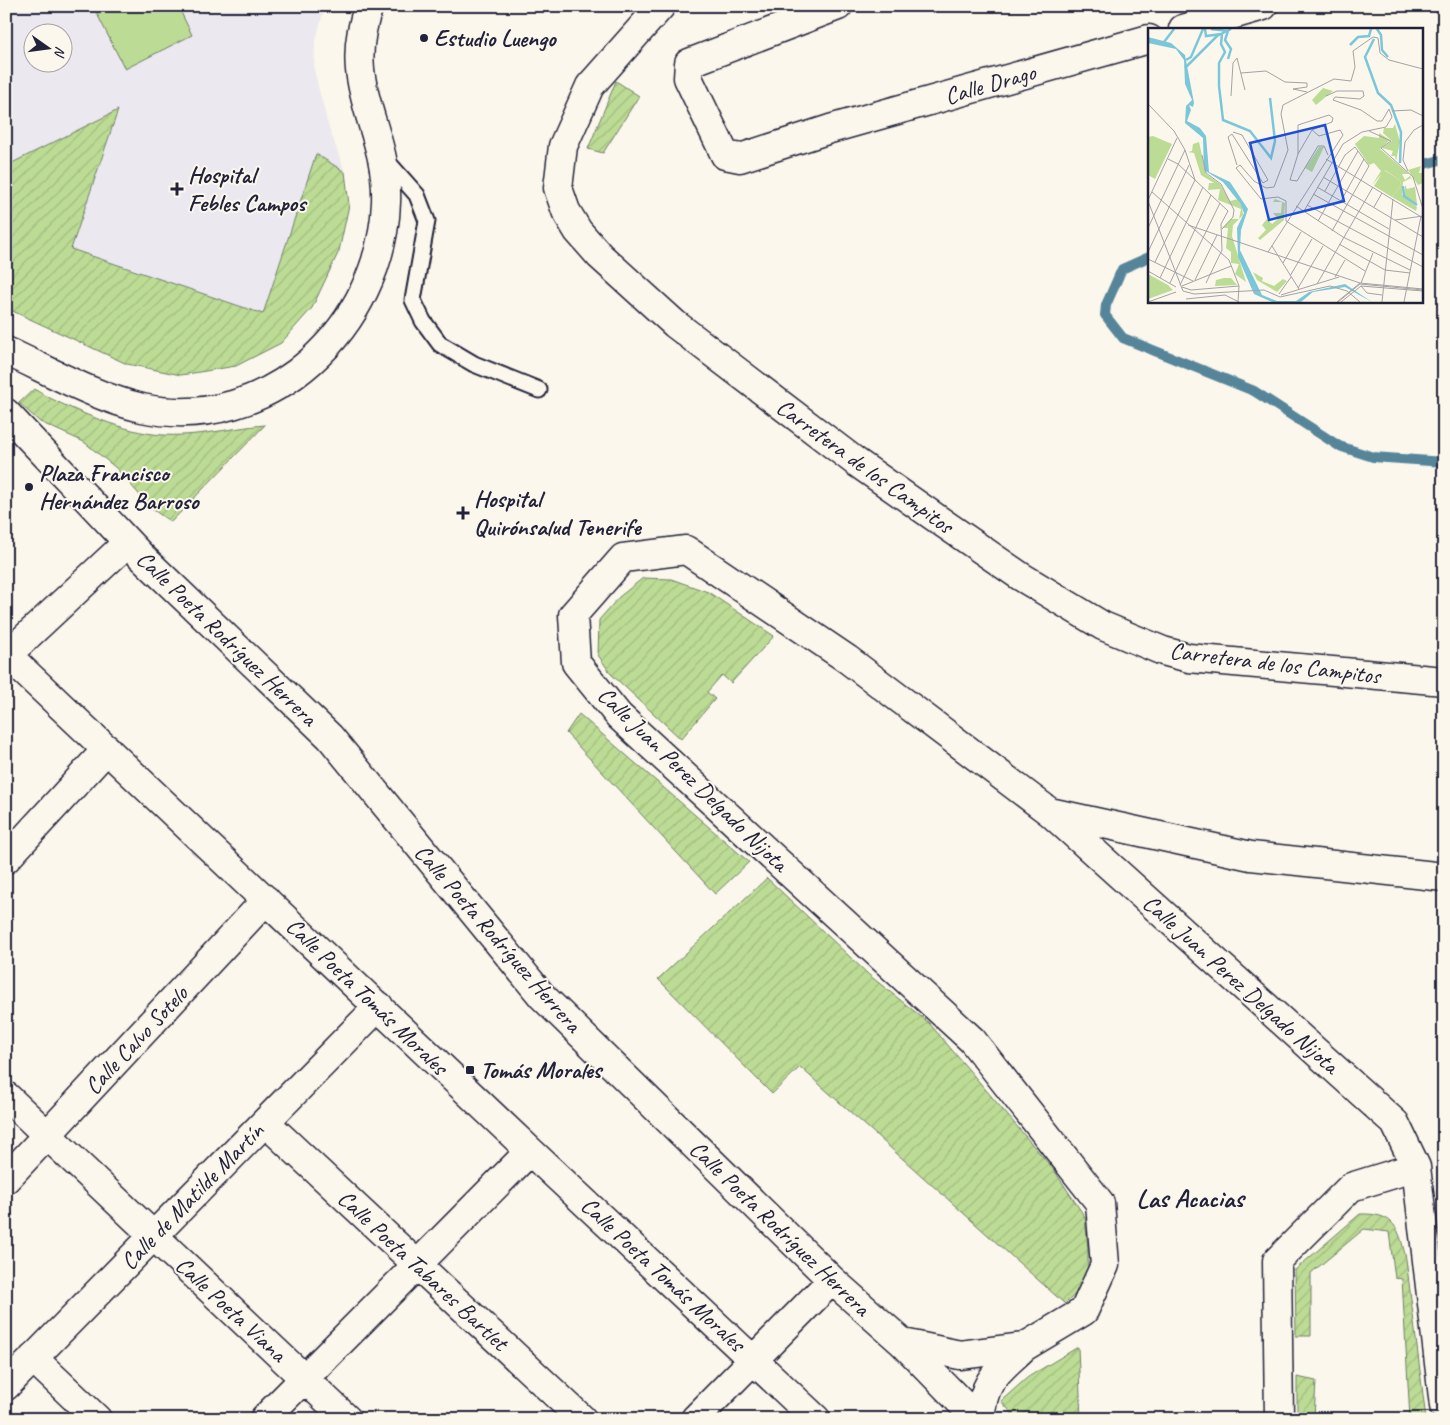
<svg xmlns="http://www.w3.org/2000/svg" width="1450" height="1425" viewBox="0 0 1450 1425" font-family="Caveat,sans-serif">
<defs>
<pattern id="garden-furrows" width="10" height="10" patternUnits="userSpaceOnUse" patternTransform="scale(1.25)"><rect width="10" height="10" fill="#bcdb94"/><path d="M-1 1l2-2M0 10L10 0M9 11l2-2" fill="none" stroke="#a1bc80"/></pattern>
</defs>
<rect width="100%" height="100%" fill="#fbf7ec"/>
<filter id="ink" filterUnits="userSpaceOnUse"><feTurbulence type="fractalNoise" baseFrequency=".02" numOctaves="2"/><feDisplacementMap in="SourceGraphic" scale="10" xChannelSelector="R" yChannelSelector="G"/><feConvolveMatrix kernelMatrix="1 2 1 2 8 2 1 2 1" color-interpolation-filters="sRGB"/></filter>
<g filter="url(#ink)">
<path fill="#ebe8ef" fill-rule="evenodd" d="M 6,6 L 325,6 L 315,43 L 314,70 L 328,125 L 345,172 L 349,205 L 339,251 L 312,308 L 281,343 L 236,366 L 181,375 L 127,364 L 6,308 ZM 32,32 L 62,32 L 62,62 L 32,62 Z"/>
<path fill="#bcdb94" stroke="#6f7e68" d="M 93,6 L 178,6 L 192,35 L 125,69 Z"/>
<path fill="url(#garden-furrows)" stroke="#6f7e68" d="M 616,81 L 639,96 L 603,153 L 588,149 Z
M 118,110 L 71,249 L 263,314 L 316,154 L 345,172 L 349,205 L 339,251 L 312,308 L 281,343 L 236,366 L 181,375 L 127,364 L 6,308 L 6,166 Z
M 34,389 C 63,407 120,430 153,434 C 189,439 229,428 265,425 L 171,522 L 152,509 L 116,468 L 84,442 L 40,422 L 19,403 Z
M 643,578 L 671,579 L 708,592 L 774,636 L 731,683 L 722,675 L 707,692 L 715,699 L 681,739 L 611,674 L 598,655 L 599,620 L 619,597 Z
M 579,714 L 749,862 L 715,894 L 566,733 Z
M 767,878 L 869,975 L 929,1023 L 1054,1170 L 1085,1217 L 1088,1249 L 1088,1282 L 1065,1304 L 800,1067 L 772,1094 L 658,979 Z
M 1360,1214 C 1395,1213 1399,1228 1406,1259 L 1426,1419 L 1410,1419 L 1402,1279 L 1395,1278 L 1389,1232 L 1364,1229 L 1311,1273 L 1311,1336 L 1296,1336 L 1295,1270 Z
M 1078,1347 L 1081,1419 L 1017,1419 L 1001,1401 L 1028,1377 Z
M 1297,1377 L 1316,1381 L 1314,1419 L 1297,1419 Z"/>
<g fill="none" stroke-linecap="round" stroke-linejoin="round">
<path stroke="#57859a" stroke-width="10" d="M 1421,165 L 1444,159
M 1149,257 L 1122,269 L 1106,305 L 1105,315 L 1123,338 L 1254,391 L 1339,446 L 1373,457 L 1444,462"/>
<defs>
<path id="lane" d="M 385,159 L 417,195 L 427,221 L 413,300 L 423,321 L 440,344 L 474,364 L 539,390"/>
<path id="street" d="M 838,6 L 689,63 L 688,78 L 725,155 L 740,158 L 830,129 L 1149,39
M 1183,29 L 1263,6
M 6,413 L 141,556 L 330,737 L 542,996 L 832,1280 L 903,1343 L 977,1419
M 7,655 L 530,1151 L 816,1419
M 6,656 L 127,543
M 1054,813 L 1251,856 L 1444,877
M 6,859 L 107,749
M 6,1096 L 347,1419
M 265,1122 L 582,1419
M 6,1179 L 266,900
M 903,1343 L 960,1355 L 1024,1347 L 1084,1311 L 1105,1265 L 1100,1203 L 972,1040 L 619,716 L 576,663 L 573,615 L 623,558 L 686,550 L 847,659 L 1051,813 L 1395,1123 L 1416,1167 L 1444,1406
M 33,1358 L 97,1419
M 6,1386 L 379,1006
M 264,1419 L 530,1151
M 695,1419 L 832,1280
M 980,1419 C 984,1378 997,1373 1024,1347
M 1279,1419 L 1277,1261 L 1351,1187 L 1416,1167"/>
<path id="secondary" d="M 661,6 L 590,86 L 563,146 L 558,188 L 566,211 L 578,231 L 600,256 L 675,324 L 856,462 L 946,525 L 1020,576 L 1103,626 L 1163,651 L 1189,658 L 1444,681
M 6,351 C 50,371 95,397 142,408 C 270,435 382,326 386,202 C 389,128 339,86 369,6"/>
</defs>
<use href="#lane" stroke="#22223b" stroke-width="19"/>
<use href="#street" stroke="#22223b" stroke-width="31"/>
<use href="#secondary" stroke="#22223b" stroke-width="31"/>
<use href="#lane" stroke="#fbf7ec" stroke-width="15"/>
<use href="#street" stroke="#fbf7ec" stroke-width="28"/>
<use href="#secondary" stroke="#fbf7ec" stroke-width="28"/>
</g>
</g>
<g fill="#22223b" stroke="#fbf7ec" stroke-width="2">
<circle cx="424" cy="38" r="5"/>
<path d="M174.5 181.5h5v5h5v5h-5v5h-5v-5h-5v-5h5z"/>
<circle cx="29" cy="487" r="5"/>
<path d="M460.5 505.5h5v5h5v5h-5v5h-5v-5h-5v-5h5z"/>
<rect x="465" y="1065" width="10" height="10" rx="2.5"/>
</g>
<g text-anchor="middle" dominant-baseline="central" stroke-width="4" stroke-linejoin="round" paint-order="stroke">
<g font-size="24" font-weight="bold" fill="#22223b" stroke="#fbf7ec" text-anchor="start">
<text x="434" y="38">Estudio Luengo</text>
<text x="188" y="175">Hospital<tspan x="188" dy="28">Febles Campos</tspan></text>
<text x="39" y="473">Plaza Francisco<tspan x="39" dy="28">Hernández Barroso</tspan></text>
<text x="474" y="499">Hospital<tspan x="474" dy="28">Quirónsalud Tenerife</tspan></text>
<text x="480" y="1070">Tomás Morales</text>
</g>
<g font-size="24" fill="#22223b" stroke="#fbf7ec">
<text transform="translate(990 84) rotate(-16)">Calle Drago</text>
<text transform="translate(865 466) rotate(36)">Carretera de los Campitos</text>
<text transform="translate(227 638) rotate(44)">Calle Poeta Rodríguez Herrera</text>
<text transform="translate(1275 663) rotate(7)">Carretera de los Campitos</text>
<text transform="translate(693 779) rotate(44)">Calle Juan Perez Delgado Nijota</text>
<text transform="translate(498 938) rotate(49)">Calle Poeta Rodríguez Herrera</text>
<text transform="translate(1241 984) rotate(42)">Calle Juan Perez Delgado Nijota</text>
<text transform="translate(367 996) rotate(44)">Calle Poeta Tomás Morales</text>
<text transform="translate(136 1040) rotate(-47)">Calle Calvo Sotelo</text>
<text transform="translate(192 1196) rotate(-46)">Calle de Matilde Martín</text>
<text transform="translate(780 1228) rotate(44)">Calle Poeta Rodríguez Herrera</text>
<text transform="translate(423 1270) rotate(43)">Calle Poeta Tabares Bartlet</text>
<text transform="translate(663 1274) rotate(43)">Calle Poeta Tomás Morales</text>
<text transform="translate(231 1309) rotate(43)">Calle Poeta Viana</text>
</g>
<g font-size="26" font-weight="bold" fill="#22223b" stroke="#fbf7ec">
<text x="1190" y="1198">Las Acacias</text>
</g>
</g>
<g transform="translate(1148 28)">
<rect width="275" height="275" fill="#fbf7ec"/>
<path d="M 175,60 L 185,63 L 168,77 L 164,72 ZM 5,108 L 24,116 L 7,151 L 0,147 L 0,109 ZM 51,114 L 58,146 L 72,156 L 82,173 L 90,171 L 94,179 L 95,187 L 85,197 L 84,208 L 98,254 L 87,246 L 91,236 L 83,235 L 83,224 L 78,220 L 80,200 L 74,200 L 83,191 L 91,191 L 93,181 L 70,172 L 72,161 L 60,162 L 61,155 L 66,155 L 53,147 L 46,125 L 40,124 L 44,123 L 45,116 ZM 76,250 L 83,250 L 89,257 L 67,258 L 68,252 Z" fill="#bcdb94"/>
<path d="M 236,142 L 252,152 L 253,157 L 244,169 L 226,158 ZM 0,246 L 20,257 L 25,262 L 0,271 Z" fill="#bcdb94"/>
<path d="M 247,96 L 252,114 L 248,133 L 247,128 L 243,128 L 245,123 L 234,120 L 244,113 L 235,105 L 236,100 L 245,100 ZM 231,105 L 242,112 L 232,121 L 261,146 L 254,146 L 257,152 L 262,148 L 264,151 L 265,153 L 263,150 L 255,154 L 254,167 L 269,179 L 268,183 L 244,169 L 253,157 L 252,152 L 237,142 L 224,157 L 233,143 L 226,135 L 221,137 L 207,116 L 216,108 L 231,110 ZM 171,119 L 176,119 L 164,144 L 157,140 ZM 273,138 L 271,145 L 275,145 L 275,155 L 270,157 L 260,142 ZM 257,157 L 259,161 L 267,159 L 269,176 L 257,168 ZM 127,171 L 137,175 L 136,192 L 112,212 L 110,210 L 118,202 L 114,197 L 119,191 L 124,196 L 130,191 L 125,185 L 133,185 L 134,174 L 125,174 ZM 105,244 L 115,250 L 114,253 L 126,258 L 135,251 L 139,253 L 129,264 L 109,252 Z" fill="#bcdb94"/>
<path d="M 0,9 L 23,15 L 37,27 L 46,75 L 45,79 L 41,77 L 43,82 L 39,93 L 52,100 L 58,108 L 61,144 L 82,154 L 100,181 L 93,202 L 92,222 L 114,267 L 129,273 L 148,273 L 161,264 L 197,256 L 224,274 L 197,259 L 165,264 L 153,274 L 124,274 L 106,266 L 90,229 L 89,200 L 96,185 L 92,175 L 75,154 L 56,142 L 55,110 L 37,95 L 38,78 L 44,72 L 37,56 L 36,32 L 28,21 L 0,15 Z" fill="#7bc7d9"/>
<path fill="none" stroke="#7bc7d9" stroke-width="2.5" d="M 57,1 L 58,8 L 74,6 L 73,16 L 77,24 L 71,35 L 71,58 L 75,92 L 102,103 L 123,130 L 127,113 L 122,70M 63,1 L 80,3 L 77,12 L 83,21 L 80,31M 229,1 L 233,7 L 234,22 L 240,29M 226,11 L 217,29 L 230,65 L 243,77 L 253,104 L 252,135M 16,14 L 26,1M 202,17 L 210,9 L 221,8 L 223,1M 38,32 L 43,29 L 55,1M 37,40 L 69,8 L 83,1M 255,158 L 256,168 L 269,177"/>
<path fill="none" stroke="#a4a2a5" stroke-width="1" d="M 93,45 L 118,43 L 137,54 L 159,55 L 159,59 L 145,61 L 159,64M 83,68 L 85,35 L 89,30 L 97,62M 0,76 L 26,103 L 37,122 L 47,152 L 7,234M 244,83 L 263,82 L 275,88M 164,102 L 150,126 L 142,152 L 149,153 L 170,118 L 176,118 L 180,127M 221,103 L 243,113 L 233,120 L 265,149 L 275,181M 85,104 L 94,107 L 120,152 L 115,155 L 84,106 L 80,109 L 89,137M 150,126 L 150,97 L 181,87 L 185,90 L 184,94 L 164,102M 54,127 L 58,145 L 73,156 L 86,182 L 85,189 L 74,201M 20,131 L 30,136 L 80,183 L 73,196 L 74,222 L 58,255M 178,131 L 275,190M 260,143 L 255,132 L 257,114 L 266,102 L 275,97M 175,149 L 275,209M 169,159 L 241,201M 177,163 L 197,127 L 207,119 L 221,138 L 184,203M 4,164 L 81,232 L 91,258 L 90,274M 165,166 L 275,227M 0,172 L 29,110M 0,173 L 35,263M 193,173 L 216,131M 159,177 L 275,239M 148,178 L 195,209 L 262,242M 226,179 L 234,165M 156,183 L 195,116 L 214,104 L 238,99 L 244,89 L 241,81 L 234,93 L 229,93 L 213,82 L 185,72 L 187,69 L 212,71 L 216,68 L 215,63 L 189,63 L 178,68M 247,192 L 275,188M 138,193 L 217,243M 138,193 L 138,173 L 130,169 L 113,171 L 88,140 L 92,137 L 106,153 L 118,160 L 126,159 L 140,122 L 133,86 L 135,77 L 186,51 L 203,53 L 207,39 L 205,23 L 225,9 L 230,10 L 232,25 L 241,32 L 275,41M 170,193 L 210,123M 40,197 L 212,255M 0,200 L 37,122M 191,216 L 237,242 L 262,245M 124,218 L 151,261M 0,224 L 41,137M 120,224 L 195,107 L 192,102 L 171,108 L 164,102M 0,231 L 45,253M 135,235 L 153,204M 0,243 L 28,259M 142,248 L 164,211M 187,249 L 197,232M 12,250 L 55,159M 47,252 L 69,207M 22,255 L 63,167M 213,255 L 225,225M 169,256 L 225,159M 32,257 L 72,175M 34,258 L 83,238M 213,258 L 219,265 L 234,267M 34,259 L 43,262 L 91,258M 150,260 L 175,218M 35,263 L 46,266 L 116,262 L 132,269 L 182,258 L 199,263 L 212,274M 131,266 L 143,249M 133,267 L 191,249M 38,271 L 77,267 L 91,274M 0,274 L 28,264M 189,274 L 212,255 L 275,261M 190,274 L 212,256 L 275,262M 193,274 L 213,258 L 275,263M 234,274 L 245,171M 256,274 L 273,188"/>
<path fill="#1d4ed8" fill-opacity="0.15" stroke="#1d4ed8" stroke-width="2.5" d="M 177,97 L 196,173 L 121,192 L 102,115 Z"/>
<rect width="275" height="275" fill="none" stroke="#22223b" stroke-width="2.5"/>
</g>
<rect width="1450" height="1425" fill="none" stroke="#fbf7ec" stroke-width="25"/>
<rect x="12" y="12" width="1425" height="1400" fill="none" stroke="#22223b" stroke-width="2" filter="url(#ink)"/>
<g transform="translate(48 48) rotate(104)"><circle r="24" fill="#fbf7ec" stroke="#a4a2a5"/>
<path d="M0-4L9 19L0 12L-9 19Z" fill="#22223b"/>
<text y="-8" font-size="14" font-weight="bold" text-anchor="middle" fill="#22223b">N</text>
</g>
</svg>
